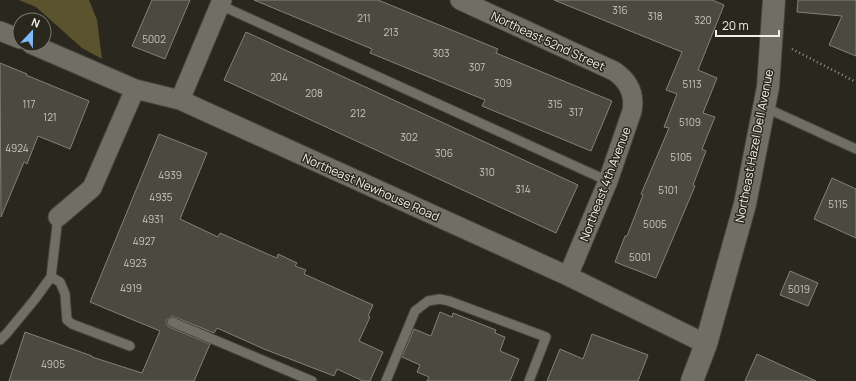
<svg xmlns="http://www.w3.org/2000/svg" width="856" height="381" viewBox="0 0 856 381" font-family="Manrope,sans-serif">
<rect width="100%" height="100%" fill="#2a281e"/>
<path fill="#5a532d" d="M 19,0 L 89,0 L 97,20 L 102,59 L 82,48 L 36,7 Z"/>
<path fill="#4c4a40" stroke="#848276" d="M 152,0 L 190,0 L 165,59 L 132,46 Z
M 254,0 L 378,0 L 498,49 L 496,53 L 612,101 L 591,151 L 482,106 L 485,100 L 370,53 L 372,49 Z
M 554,0 L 712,0 L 724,5 L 698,70 L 717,78 L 703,113 L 715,117 L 702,149 L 706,151 L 693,185 L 695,186 L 656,278 L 615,262 L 625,236 L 627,236 L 643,195 L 641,194 L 669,128 L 664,127 L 677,94 L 666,90 L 682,52 Z
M 798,0 L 856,0 L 856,56 L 829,45 L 842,16 L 797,12 Z
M 246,32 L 578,185 L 556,233 L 224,80 Z
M 0,63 L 27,74 L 26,75 L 89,101 L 70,149 L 38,136 L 27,164 L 24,162 L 1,217 Z
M 159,134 L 207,153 L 180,219 L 218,237 L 220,233 L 272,256 L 277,258 L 278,254 L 297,263 L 295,266 L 306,270 L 304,274 L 373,305 L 368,316 L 370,317 L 359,341 L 383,352 L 370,381 L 363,381 L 337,369 L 334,376 L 264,349 L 217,328 L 214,333 L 172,316 L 166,320 L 167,325 L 169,327 L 210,344 L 194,381 L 9,381 L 25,332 L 92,356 L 92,357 L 142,373 L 160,331 L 90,302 Z
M 832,178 L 856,189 L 856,238 L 814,219 Z
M 790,271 L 818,283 L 808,306 L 780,295 Z
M 440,312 L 452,317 L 453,313 L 496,330 L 495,333 L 505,337 L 500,351 L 519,359 L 510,381 L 427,381 L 429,377 L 417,372 L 420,365 L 402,357 L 414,329 L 431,336 Z
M 592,334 L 648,355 L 638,381 L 547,381 L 560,349 L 583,359 Z
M 757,354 L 816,381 L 745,381 Z"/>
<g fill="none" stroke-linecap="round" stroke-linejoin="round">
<defs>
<path id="service" d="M 220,5 L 608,181
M 764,107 L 856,149
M 51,277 L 60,282 L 65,294 L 67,320 L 72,324 L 130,346
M 172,322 L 312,381
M 0,340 L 7,333 L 35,299 L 51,277 L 58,217
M 386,381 L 415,311 L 428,301 L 440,299 L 449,301 L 546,337 L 529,381"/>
<path id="minor" d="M 460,0 L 614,71 C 629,81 635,94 632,111 L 608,181 L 568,276
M 0,31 L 20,39
M 31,44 L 135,89 L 180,100 L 568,276 L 706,344
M 180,100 L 222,0
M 58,217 L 92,188 L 135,89"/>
<path id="tertiary" d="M 692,381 L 706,344 L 745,204 L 768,87 L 774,0"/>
</defs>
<use href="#service" stroke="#47463e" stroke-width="11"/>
<use href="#minor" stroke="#47463e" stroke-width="21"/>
<use href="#tertiary" stroke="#47463e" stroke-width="24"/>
<path stroke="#96948d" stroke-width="2.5" stroke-dasharray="1 3" stroke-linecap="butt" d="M 792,49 L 856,82"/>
<use href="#service" stroke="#706f63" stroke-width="9"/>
<use href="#minor" stroke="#706f63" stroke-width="19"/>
<use href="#tertiary" stroke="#706f63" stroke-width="22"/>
</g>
<g text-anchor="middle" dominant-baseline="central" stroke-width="3" stroke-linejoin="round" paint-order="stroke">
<g font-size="10" fill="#c7c6bf">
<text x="620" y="10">316</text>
<text x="655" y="16">318</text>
<text x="364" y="18">211</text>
<text x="703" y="20">320</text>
<text x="391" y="32">213</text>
<text x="154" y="39">5002</text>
<text x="441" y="53">303</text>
<text x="477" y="67">307</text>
<text x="279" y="77">204</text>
<text x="503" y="83">309</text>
<text x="692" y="84">5113</text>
<text x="314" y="93">208</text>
<text x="29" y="104">117</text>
<text x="555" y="104">315</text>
<text x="576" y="112">317</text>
<text x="358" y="113">212</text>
<text x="50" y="117">121</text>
<text x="690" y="122">5109</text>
<text x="409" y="137">302</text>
<text x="17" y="148">4924</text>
<text x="444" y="153">306</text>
<text x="681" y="157">5105</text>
<text x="487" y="172">310</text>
<text x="170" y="175">4939</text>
<text x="523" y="189">314</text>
<text x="668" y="190">5101</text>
<text x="161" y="197">4935</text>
<text x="838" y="204">5115</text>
<text x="153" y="219">4931</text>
<text x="655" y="224">5005</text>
<text x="144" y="241">4927</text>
<text x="640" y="257">5001</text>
<text x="135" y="263">4923</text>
<text x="131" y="288">4919</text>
<text x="799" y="289">5019</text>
<text x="53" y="364">4905</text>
</g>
<g font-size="12" fill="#f0efe9" stroke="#2a281e">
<text transform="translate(548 41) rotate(25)">Northeast 52nd Street</text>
<text transform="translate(754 146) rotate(-79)">Northeast Hazel Dell Avenue</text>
<text transform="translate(605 184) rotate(-69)">Northeast 4th Avenue</text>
<text transform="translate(371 187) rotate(24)">Northeast Newhouse Road</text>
</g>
</g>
<g transform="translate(32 32) rotate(22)"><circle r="19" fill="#2a281e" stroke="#79786f"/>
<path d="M0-3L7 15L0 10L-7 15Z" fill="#7fbdfa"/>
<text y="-6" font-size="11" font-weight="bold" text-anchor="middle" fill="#f0efe9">N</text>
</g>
<path d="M716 30v6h63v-6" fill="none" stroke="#f0efe9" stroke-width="2"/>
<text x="722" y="30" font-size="12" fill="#f0efe9" stroke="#2a281e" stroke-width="3" paint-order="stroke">20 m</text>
</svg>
